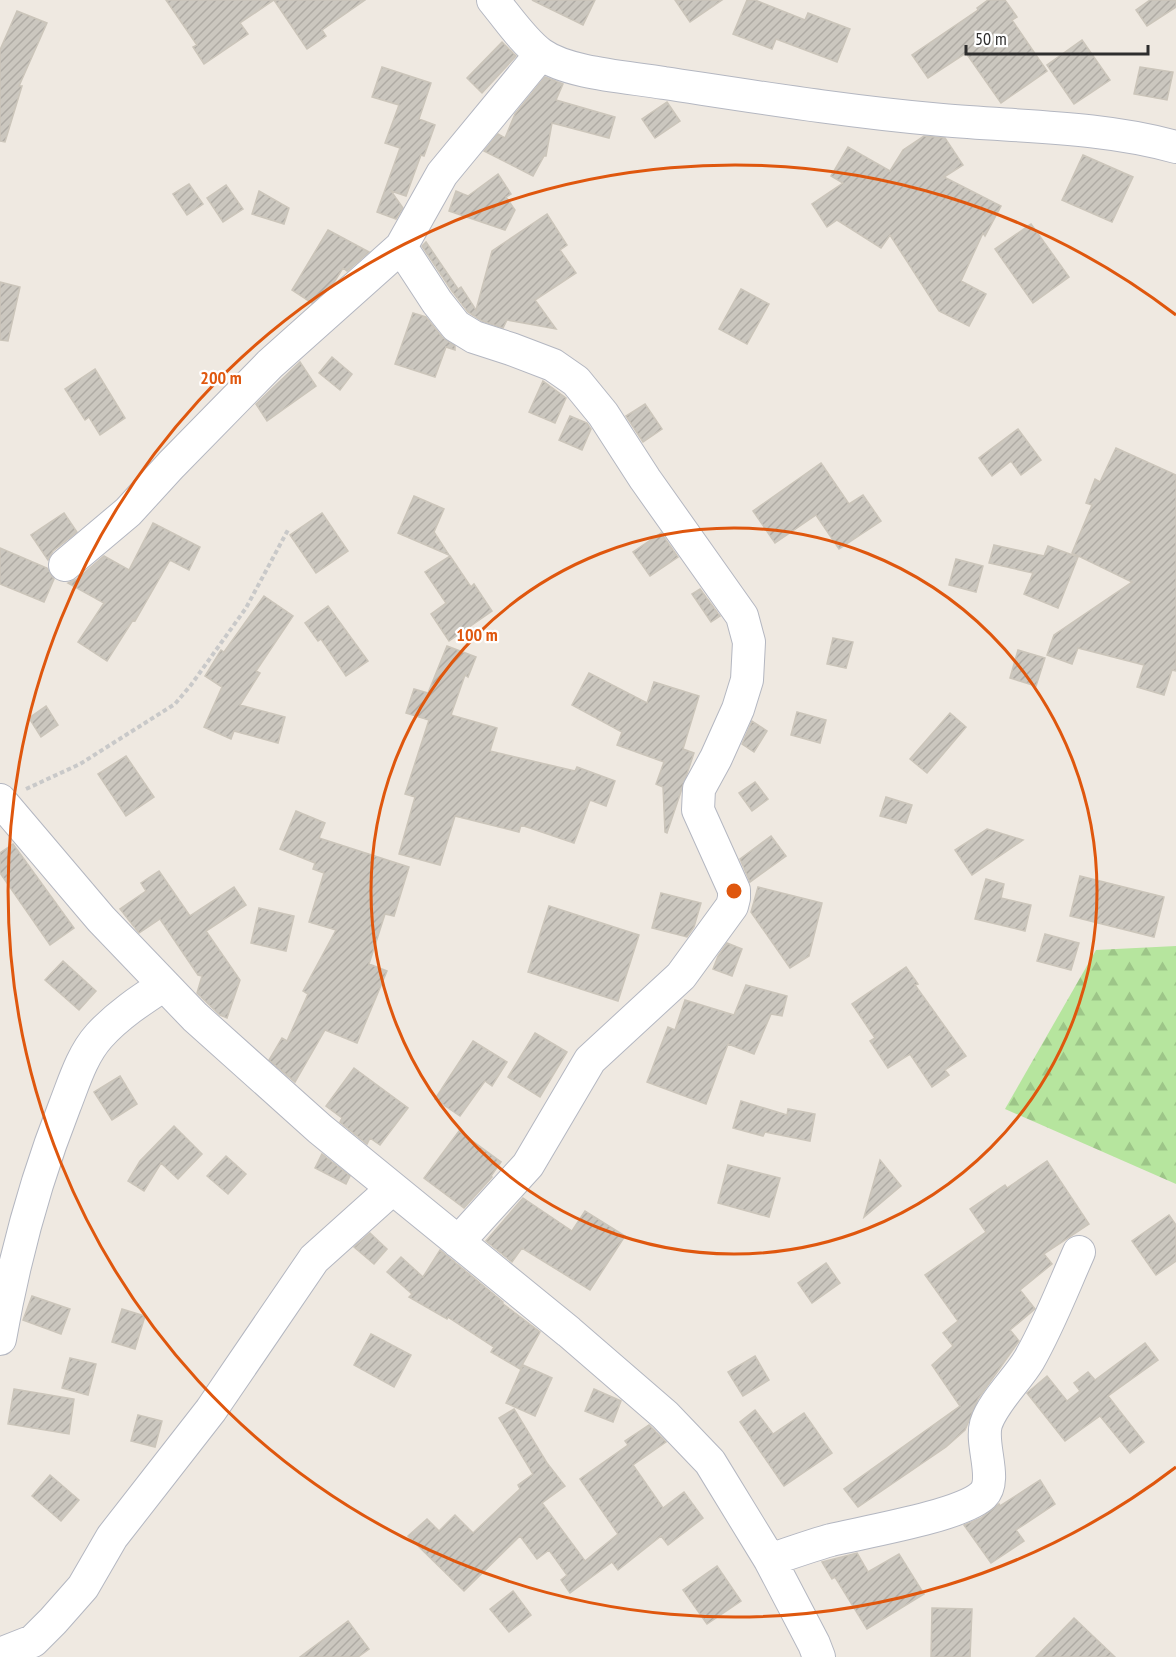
<svg xmlns="http://www.w3.org/2000/svg" width="1176" height="1657" viewBox="0 0 1176 1657" font-family="'PT Sans Narrow',sans-serif">
<defs>
<pattern id="forest-firs" width="22" height="20" patternUnits="userSpaceOnUse" patternTransform="scale(1.5)"><rect width="22" height="20" fill="#b6e59e"/><path d="M5 1l3.5 6h-7zM16 11l3.5 6h-7z" fill="#9dc588"/></pattern>
<pattern id="building-hatch" width="6" height="6" patternUnits="userSpaceOnUse" patternTransform="scale(1.5)"><rect width="6" height="6" fill="#cbc7bf"/><path d="M-1 1l2-2M0 6l6-6M5 7l2-2" fill="none" stroke="#afaba4"/></pattern>
</defs>
<rect width="100%" height="100%" fill="#efe9e1"/>
<path fill="url(#forest-firs)" d="M 1176,946 L 1176,1184 L 1005,1109 L 1096,950 Z"/>
<path fill="url(#building-hatch)" stroke="#cbc5ba" stroke-width="1.5" d="M 166,0 L 365,0 L 322,30 L 326,36 L 307,49 L 274,0 L 240,23 L 248,34 L 204,64 L 193,47 L 197,45 Z
M 532,0 L 595,0 L 583,25 Z
M 675,0 L 722,0 L 690,22 Z
M 747,0 L 755,0 L 805,20 L 808,13 L 850,29 L 837,62 L 776,39 L 772,49 L 733,34 Z
M 988,0 L 1005,0 L 1017,17 L 1012,20 L 1047,71 L 1001,103 L 966,53 L 928,78 L 912,55 L 978,10 L 977,8 Z
M 1150,0 L 1176,0 L 1176,7 L 1147,26 L 1136,10 Z
M 17,11 L 47,23 L 19,86 L 22,86 L 5,142 L 0,141 L 0,50 Z
M 1082,40 L 1110,80 L 1074,104 L 1047,65 Z
M 502,42 L 516,56 L 482,93 L 467,78 Z
M 382,67 L 431,83 L 419,119 L 435,125 L 424,156 L 421,155 L 406,196 L 391,191 L 403,208 L 396,219 L 377,212 L 400,148 L 385,143 L 399,105 L 372,97 Z
M 1140,67 L 1173,72 L 1167,100 L 1134,94 Z
M 545,77 L 563,84 L 556,100 L 615,117 L 609,138 L 552,123 L 546,156 L 544,156 L 533,176 L 484,151 L 498,134 L 505,138 L 515,114 Z
M 667,102 L 680,121 L 655,138 L 642,119 Z
M 924,136 L 945,138 L 963,165 L 944,177 L 1001,206 L 985,236 L 983,233 L 961,281 L 986,294 L 969,326 L 939,311 L 890,235 L 881,248 L 837,220 L 827,227 L 812,204 L 843,183 L 831,176 L 848,147 L 890,171 L 903,150 Z
M 1083,155 L 1133,177 L 1112,222 L 1062,200 Z
M 498,174 L 511,194 L 506,197 L 515,210 L 505,230 L 449,211 L 456,191 L 468,196 Z
M 189,184 L 203,204 L 187,215 L 173,194 Z
M 226,185 L 243,209 L 223,222 L 207,198 Z
M 259,191 L 289,208 L 284,224 L 252,214 Z
M 547,214 L 567,245 L 560,250 L 576,273 L 535,300 L 556,329 L 507,320 L 503,328 L 482,321 L 468,312 L 452,291 L 422,246 L 426,242 L 458,289 L 461,287 L 476,310 L 492,251 Z
M 1031,224 L 1069,277 L 1033,303 L 995,249 Z
M 328,230 L 369,252 L 347,271 L 343,268 L 333,284 L 312,303 L 292,290 Z
M 0,282 L 20,287 L 8,341 L 0,340 Z
M 741,289 L 769,304 L 747,344 L 719,329 Z
M 413,313 L 426,317 L 442,337 L 455,346 L 455,350 L 446,347 L 435,377 L 395,364 Z
M 332,357 L 352,374 L 340,390 L 319,373 Z
M 300,362 L 316,386 L 267,421 L 256,404 Z
M 95,369 L 125,418 L 100,435 L 89,417 L 85,420 L 65,389 Z
M 543,381 L 566,398 L 555,423 L 529,412 Z
M 645,404 L 662,429 L 643,442 L 626,416 Z
M 570,416 L 587,423 L 591,429 L 582,450 L 559,440 Z
M 1018,429 L 1041,460 L 1021,475 L 1011,461 L 992,476 L 979,458 Z
M 1116,448 L 1176,475 L 1176,671 L 1172,670 L 1164,695 L 1137,687 L 1144,665 L 1078,648 L 1072,664 L 1047,655 L 1054,635 L 1132,582 L 1072,553 L 1092,505 L 1086,503 L 1095,479 L 1100,482 Z
M 821,463 L 849,504 L 863,495 L 881,521 L 839,549 L 816,515 L 775,543 L 753,511 Z
M 414,496 L 444,509 L 434,532 L 449,555 L 398,533 Z
M 64,513 L 77,532 L 53,551 L 48,560 L 31,535 Z
M 322,513 L 348,551 L 316,573 L 290,535 Z
M 153,523 L 200,547 L 189,570 L 170,560 L 135,621 L 133,620 L 107,661 L 78,642 L 104,603 L 68,583 L 77,579 L 104,556 L 129,570 Z
M 661,533 L 678,557 L 650,576 L 633,552 Z
M 994,545 L 1044,556 L 1048,546 L 1078,557 L 1058,608 L 1024,594 L 1033,573 L 989,563 Z
M 0,548 L 47,568 L 54,579 L 44,602 L 0,584 Z
M 450,556 L 471,587 L 474,584 L 492,611 L 449,641 L 431,614 L 446,603 L 425,572 Z
M 956,559 L 983,566 L 976,592 L 949,585 Z
M 700,589 L 720,616 L 711,622 L 692,594 Z
M 264,596 L 293,616 L 256,671 L 260,673 L 240,705 L 285,717 L 278,743 L 234,731 L 231,739 L 204,727 L 222,687 L 205,676 L 221,650 L 224,652 Z
M 328,606 L 368,661 L 346,676 L 321,639 L 318,641 L 305,623 Z
M 833,638 L 853,642 L 846,668 L 827,664 Z
M 447,646 L 476,657 L 468,677 L 465,675 L 451,715 L 497,728 L 490,751 L 575,771 L 577,767 L 615,781 L 606,806 L 590,800 L 574,843 L 521,825 L 519,832 L 455,816 L 440,865 L 399,854 L 415,797 L 405,794 L 429,720 L 406,713 L 414,689 L 428,693 Z
M 1018,650 L 1045,658 L 1036,686 L 1010,678 Z
M 589,673 L 647,703 L 654,682 L 699,696 L 683,749 L 694,753 L 667,833 L 665,832 L 663,787 L 656,784 L 664,762 L 617,745 L 622,732 L 572,705 Z
M 46,706 L 58,725 L 41,737 L 29,718 Z
M 797,712 L 826,720 L 820,743 L 791,735 Z
M 950,713 L 966,727 L 927,773 L 910,759 Z
M 752,721 L 767,731 L 754,752 L 742,744 Z
M 126,756 L 154,797 L 126,816 L 98,774 Z
M 755,782 L 768,799 L 752,811 L 739,793 Z
M 886,797 L 912,805 L 906,823 L 880,816 Z
M 296,811 L 325,823 L 319,838 L 409,867 L 394,916 L 385,914 L 369,964 L 387,971 L 357,1043 L 325,1030 L 295,1082 L 269,1060 L 282,1038 L 287,1041 L 308,994 L 303,991 L 336,930 L 309,922 L 324,873 L 313,869 L 315,863 L 280,849 Z
M 987,829 L 1023,840 L 972,875 L 955,850 Z
M 771,836 L 786,856 L 750,882 L 740,859 Z
M 13,844 L 74,928 L 50,945 L 0,873 L 0,853 Z
M 159,871 L 190,916 L 234,887 L 246,905 L 206,931 L 240,980 L 227,1018 L 220,1015 L 197,993 L 202,976 L 198,975 L 160,919 L 139,933 L 120,909 L 146,891 L 141,883 Z
M 1080,876 L 1164,897 L 1154,937 L 1070,916 Z
M 986,879 L 1004,884 L 1001,898 L 1031,905 L 1025,931 L 975,919 Z
M 758,887 L 822,903 L 809,956 L 790,968 L 751,912 Z
M 661,893 L 701,903 L 694,927 L 687,937 L 652,928 Z
M 549,906 L 639,935 L 618,1001 L 528,972 Z
M 259,908 L 294,916 L 286,951 L 251,943 Z
M 1045,934 L 1079,943 L 1071,970 L 1037,961 Z
M 727,943 L 742,949 L 732,976 L 713,969 L 718,956 Z
M 63,961 L 96,991 L 79,1010 L 45,980 Z
M 906,967 L 918,984 L 915,985 L 966,1056 L 945,1070 L 949,1075 L 932,1087 L 910,1054 L 888,1068 L 870,1041 L 875,1038 L 852,1004 Z
M 746,985 L 787,996 L 782,1016 L 771,1014 L 754,1054 L 728,1044 L 706,1104 L 647,1082 L 668,1027 L 675,1030 L 685,1000 L 734,1015 Z
M 535,1033 L 567,1052 L 540,1097 L 508,1077 Z
M 473,1041 L 507,1062 L 492,1086 L 485,1081 L 460,1116 L 435,1099 Z
M 354,1068 L 408,1108 L 380,1145 L 370,1138 L 367,1144 L 340,1122 L 342,1118 L 326,1106 Z
M 120,1076 L 137,1104 L 112,1120 L 94,1092 Z
M 741,1101 L 787,1115 L 788,1109 L 815,1114 L 810,1141 L 765,1132 L 763,1136 L 733,1128 Z
M 174,1126 L 202,1154 L 178,1179 L 161,1163 L 144,1191 L 128,1181 L 140,1161 Z
M 459,1131 L 501,1162 L 491,1176 L 492,1177 L 464,1208 L 424,1178 Z
M 322,1154 L 350,1176 L 346,1184 L 315,1168 Z
M 226,1156 L 246,1174 L 228,1194 L 207,1176 Z
M 880,1160 L 901,1186 L 864,1217 Z
M 1047,1161 L 1089,1224 L 1044,1254 L 1052,1264 L 1020,1290 L 1035,1309 L 1010,1330 L 1019,1341 L 978,1399 L 965,1430 L 946,1447 L 858,1507 L 844,1489 L 960,1406 L 932,1365 L 953,1346 L 943,1333 L 958,1321 L 925,1275 L 986,1232 L 970,1209 L 1005,1185 L 1007,1188 Z
M 728,1165 L 780,1178 L 769,1217 L 718,1203 Z
M 523,1198 L 572,1231 L 585,1211 L 625,1236 L 590,1290 L 522,1248 L 512,1262 L 486,1241 Z
M 1169,1215 L 1176,1225 L 1176,1261 L 1156,1275 L 1132,1241 Z
M 370,1233 L 387,1249 L 374,1264 L 354,1247 Z
M 440,1250 L 503,1302 L 502,1303 L 540,1332 L 520,1369 L 491,1352 L 494,1347 L 448,1317 L 447,1319 L 409,1297 L 412,1294 L 387,1272 L 401,1257 L 423,1277 Z
M 826,1263 L 840,1283 L 812,1303 L 798,1283 Z
M 32,1296 L 70,1309 L 61,1334 L 23,1320 Z
M 122,1309 L 145,1316 L 135,1349 L 112,1342 Z
M 371,1334 L 411,1355 L 394,1387 L 354,1365 Z
M 1145,1343 L 1158,1360 L 1108,1396 L 1144,1442 L 1130,1453 L 1100,1416 L 1065,1441 L 1027,1393 L 1047,1376 L 1067,1401 L 1080,1391 L 1074,1383 L 1088,1372 L 1095,1380 Z
M 755,1356 L 769,1380 L 743,1396 L 728,1372 Z
M 70,1358 L 96,1364 L 88,1395 L 62,1388 Z
M 523,1365 L 552,1378 L 535,1416 L 506,1403 Z
M 14,1389 L 74,1399 L 69,1434 L 8,1424 Z
M 594,1389 L 621,1401 L 613,1422 L 585,1411 Z
M 514,1409 L 547,1463 L 565,1486 L 542,1503 L 585,1561 L 618,1534 L 580,1479 L 628,1445 L 625,1441 L 649,1425 L 666,1442 L 633,1465 L 663,1508 L 684,1492 L 703,1518 L 668,1545 L 661,1536 L 618,1570 L 612,1562 L 570,1593 L 561,1580 L 567,1575 L 549,1550 L 537,1559 L 520,1536 L 464,1591 L 408,1536 L 427,1519 L 439,1531 L 455,1515 L 473,1533 L 520,1489 L 518,1485 L 533,1474 L 499,1418 Z
M 755,1410 L 773,1434 L 804,1413 L 832,1453 L 784,1486 L 740,1422 Z
M 138,1415 L 162,1421 L 155,1447 L 131,1441 Z
M 50,1475 L 79,1500 L 61,1521 L 32,1496 Z
M 1040,1480 L 1055,1504 L 1016,1530 L 1024,1541 L 991,1563 L 964,1525 L 981,1518 L 999,1504 L 1000,1506 Z
M 857,1553 L 868,1572 L 899,1554 L 924,1594 L 867,1629 L 835,1577 L 832,1579 L 822,1562 Z
M 717,1566 L 741,1601 L 707,1624 L 683,1590 Z
M 513,1591 L 531,1615 L 509,1632 L 490,1609 Z
M 932,1608 L 972,1609 L 970,1657 L 931,1657 Z
M 1074,1618 L 1115,1657 L 1036,1657 Z
M 348,1621 L 369,1649 L 358,1657 L 300,1657 Z"/>
<g fill="none" stroke-linecap="round" stroke-linejoin="round">
<defs>
<path id="minor" d="M 493,0 C 507,17 524,42 541,54 C 569,74 630,77 664,83 C 757,97 849,112 942,120 C 1020,127 1101,126 1176,147
M 401,247 L 437,302 L 456,326 L 474,337 L 511,349 L 553,365 L 576,381 L 603,414 L 645,479 L 742,616 L 749,642 L 747,680 L 738,709 L 716,758 L 699,789 L 698,810 L 734,890 L 734,898 L 732,906 L 681,976 L 590,1060 L 528,1165 L 458,1242
M 65,565 L 128,512 L 171,465 L 270,364 L 401,247 L 442,174 L 541,54
M 0,800 L 101,919 L 195,1017 L 320,1129 L 569,1332 L 665,1415 L 710,1462 L 770,1560 L 814,1644 L 819,1657
M 0,1339 C 14,1259 35,1181 65,1105 C 74,1082 82,1055 99,1036 C 118,1015 141,1000 164,985
M 770,1560 C 790,1553 810,1546 831,1540 C 864,1532 961,1516 983,1495 C 998,1480 980,1445 986,1424 C 993,1402 1017,1380 1029,1360 C 1049,1325 1063,1288 1079,1252
M 0,1654 L 33,1641 L 53,1621 L 83,1587 L 112,1537 L 211,1410 L 314,1259 L 392,1189"/>
</defs>
<use href="#minor" stroke="#b4b7c1" stroke-width="34"/>
<path stroke="#c9c9c9" stroke-width="4" stroke-dasharray="4.5 3" stroke-linecap="butt" d="M 26,789 L 80,764 L 175,704 L 191,685 L 246,608 L 289,528"/>
<use href="#minor" stroke="#fff" stroke-width="32"/>
</g>
<g fill="none" stroke="#df570e" stroke-width="3">
<circle cx="734" cy="891" r="363"/>
<path d="M1176 1467A726 726 0 1 1 1176 315"/>
</g>
<circle cx="734" cy="891" r="9" fill="#df570e" stroke="#fff" stroke-width="3"/>
<g font-size="18" text-anchor="middle" font-weight="bold" fill="#df570e" stroke="#fff" stroke-width="4.5" stroke-linejoin="round" paint-order="stroke">
<text x="221" y="384">200 m</text>
<text x="477" y="641">100 m</text>
</g>
<path d="M966 45v9h182v-9" fill="none" stroke="#2e2e2e" stroke-width="3"/>
<text x="975" y="45" font-size="18" fill="#2e2e2e" stroke="#ffffff" stroke-width="4.5" paint-order="stroke">50 m</text>
</svg>
